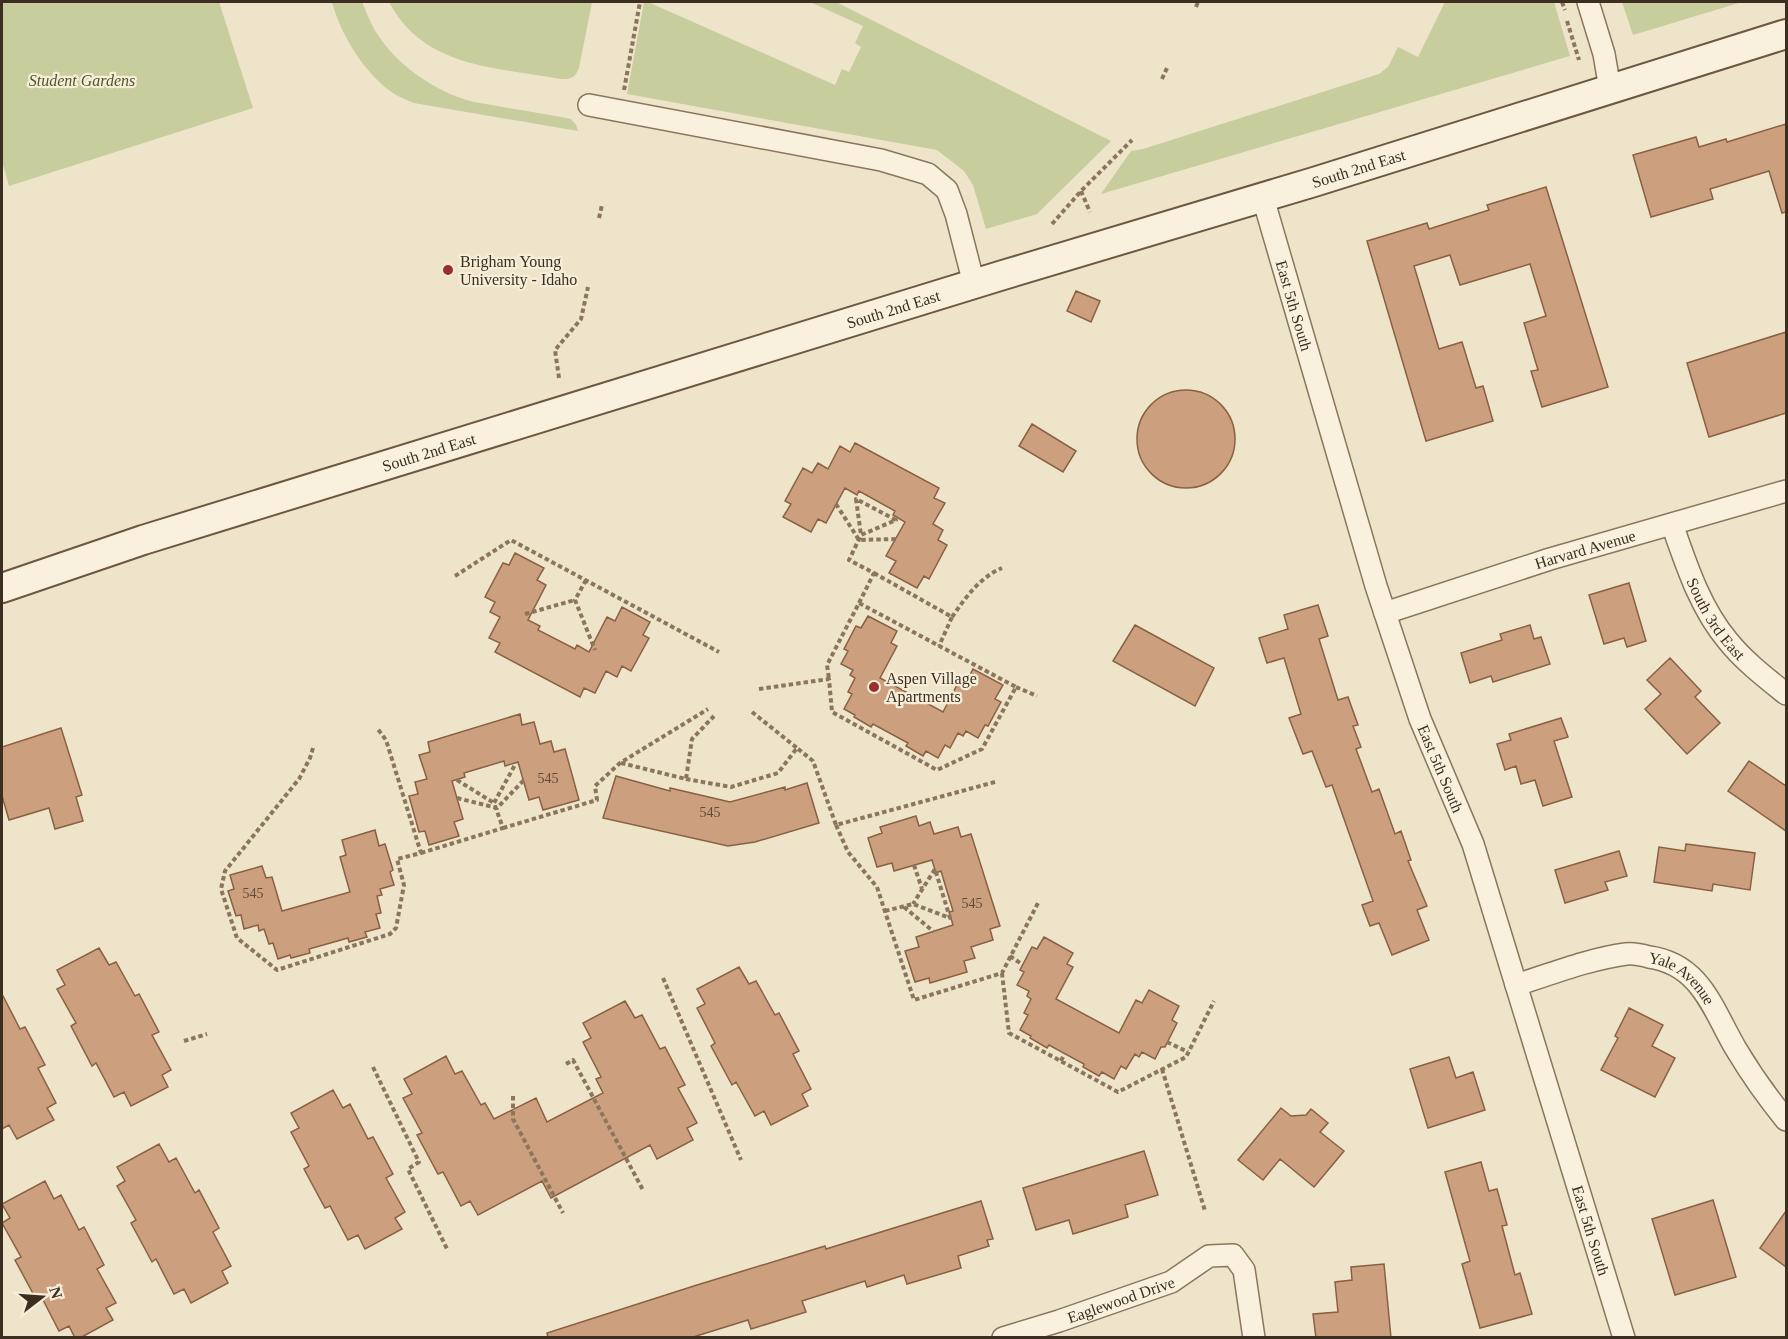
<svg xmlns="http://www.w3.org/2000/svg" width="1788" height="1339" viewBox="0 0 1788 1339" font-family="'Times New Roman',serif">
<rect width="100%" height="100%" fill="#eee4c9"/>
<path fill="#c7cd9c" d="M 2,2 L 219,2 L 253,108 L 9,186 L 2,161 Z
M 332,2 L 362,2 C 367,13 371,25 378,35 C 397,65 436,92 470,101 C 503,108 538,112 571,119 L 576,125 L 578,131 L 414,103 C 408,100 401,98 396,95 C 366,76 341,36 332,2 Z
M 389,2 L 592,2 L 579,68 C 575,78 571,79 561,79 C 495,67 424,68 389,2 Z
M 644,2 L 648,2 L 835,85 L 842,69 L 849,72 L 861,47 L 855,43 L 863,26 L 810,2 L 836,2 L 1111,141 L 1037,214 L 986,229 L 973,185 L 964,171 L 937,150 L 627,94 Z
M 1445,2 L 1554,2 L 1570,56 L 1101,194 L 1131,151 L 1143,149 L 1379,74 L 1388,67 L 1398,47 L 1418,57 Z
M 1622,2 L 1742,2 L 1633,35 Z"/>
<path fill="#cca07f" stroke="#8a6043" stroke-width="1.5" d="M 1786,124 L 1786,212 L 1782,213 L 1769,171 L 1710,189 L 1713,199 L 1651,217 L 1633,155 L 1696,137 L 1699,147 L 1726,139 L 1727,142 Z
M 1546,187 L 1608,387 L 1542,407 L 1531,371 L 1538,370 L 1524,323 L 1546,316 L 1530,264 L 1460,285 L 1450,255 L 1414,266 L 1439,349 L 1462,342 L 1476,388 L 1483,386 L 1493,421 L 1426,441 L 1367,241 L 1427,223 L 1429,229 L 1489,210 L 1487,205 Z
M 1076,291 L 1100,301 L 1091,322 L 1067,311 Z
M 1786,332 L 1786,413 L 1709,437 L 1687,363 Z
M1137 439a49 49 0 1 1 98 0a49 49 0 1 1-98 0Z
M 1032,424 L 1076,451 L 1063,472 L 1019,446 Z
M 855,443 L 939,488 L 934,498 L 945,503 L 933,524 L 943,530 L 938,540 L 947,545 L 929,579 L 924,576 L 917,588 L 889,573 L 896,561 L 886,556 L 905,522 L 893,515 L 895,511 L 859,491 L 857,495 L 845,488 L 826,523 L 818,519 L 811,532 L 783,517 L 791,504 L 785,501 L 803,468 L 812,473 L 818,463 L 828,469 L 840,446 L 850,452 Z
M 515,553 L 544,568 L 537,580 L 546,585 L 528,620 L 540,626 L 538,630 L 575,649 L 577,645 L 589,652 L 607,617 L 615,621 L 622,607 L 650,622 L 643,635 L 649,638 L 631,671 L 622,666 L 617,677 L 606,671 L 595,693 L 584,688 L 580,697 L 495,652 L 500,643 L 489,638 L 500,617 L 490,612 L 495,602 L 485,597 L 503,563 L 509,565 Z
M 1629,583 L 1646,641 L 1627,647 L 1624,638 L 1604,644 L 1589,595 Z
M 1318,605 L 1328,636 L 1319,639 L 1338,700 L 1348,697 L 1358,725 L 1353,726 L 1361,747 L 1356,749 L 1372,792 L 1379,789 L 1395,834 L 1401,831 L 1411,860 L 1408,861 L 1427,906 L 1417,910 L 1429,940 L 1392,955 L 1379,923 L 1370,926 L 1362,905 L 1373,901 L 1332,785 L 1326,787 L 1312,751 L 1303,754 L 1289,718 L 1301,714 L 1284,658 L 1267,663 L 1259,638 L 1288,629 L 1284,615 Z
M 868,616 L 897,631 L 891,643 L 897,646 L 880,678 L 943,712 L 960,679 L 966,682 L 973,669 L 1003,685 L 995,699 L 1001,702 L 988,726 L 985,725 L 978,738 L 966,731 L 963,736 L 958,733 L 950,748 L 945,745 L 938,758 L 926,751 L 923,756 L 906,746 L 908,743 L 873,724 L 871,727 L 854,717 L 855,715 L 844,709 L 852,694 L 848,692 L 855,678 L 850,675 L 853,670 L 841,664 L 848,651 L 844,649 L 856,626 L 861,628 Z
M 1135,625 L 1214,668 L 1195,706 L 1113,661 Z
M 1530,625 L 1534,639 L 1541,637 L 1550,664 L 1493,682 L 1491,676 L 1470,683 L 1461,653 L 1502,640 L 1500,634 Z
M 1670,658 L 1701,691 L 1695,697 L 1720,723 L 1687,754 L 1645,709 L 1661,694 L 1647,680 Z
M 520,714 L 522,725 L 534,722 L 540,744 L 551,741 L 554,752 L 565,749 L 579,800 L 543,810 L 539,797 L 529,800 L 518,762 L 505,766 L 504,761 L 464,773 L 465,777 L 452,781 L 463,819 L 454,822 L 459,836 L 429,845 L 425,831 L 419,832 L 409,796 L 418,794 L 415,782 L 427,779 L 419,755 L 430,752 L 428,742 Z
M 1561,718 L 1568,737 L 1554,741 L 1572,797 L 1543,806 L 1535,780 L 1521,784 L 1516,766 L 1505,770 L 1497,744 L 1511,740 L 1509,734 Z
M 61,728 L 82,795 L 76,797 L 83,821 L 55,829 L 49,808 L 9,820 L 2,796 L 2,747 Z
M 1749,761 L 1786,786 L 1786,831 L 1728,791 Z
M 616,776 L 670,791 L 670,788 L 730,802 L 785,787 L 785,790 L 807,783 L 819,823 L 755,842 L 728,846 L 603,818 Z
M 916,816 L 919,826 L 930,822 L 934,834 L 958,827 L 961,837 L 971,834 L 1000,926 L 990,929 L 993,940 L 971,947 L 975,958 L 964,961 L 967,972 L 930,983 L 929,978 L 915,982 L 905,951 L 919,947 L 916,937 L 953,925 L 949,912 L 953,911 L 941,871 L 936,873 L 932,860 L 894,871 L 892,863 L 877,867 L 868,838 L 882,833 L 880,827 Z
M 375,830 L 379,846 L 385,844 L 393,870 L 390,872 L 394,885 L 380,889 L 382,895 L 377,896 L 381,913 L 376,914 L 380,928 L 365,932 L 367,937 L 349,942 L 348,938 L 309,949 L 310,953 L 291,958 L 290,955 L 278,959 L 273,943 L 269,944 L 264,929 L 259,931 L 258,925 L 244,929 L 241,915 L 236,916 L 228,891 L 234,889 L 230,875 L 262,866 L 266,878 L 272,877 L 282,911 L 350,892 L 340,857 L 346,855 L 342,840 Z
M 1686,844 L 1755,853 L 1750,890 L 1713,884 L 1712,891 L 1654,882 L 1659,847 L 1685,851 Z
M 1619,851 L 1627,876 L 1605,882 L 1608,890 L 1565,903 L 1555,870 Z
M 1044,937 L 1073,953 L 1067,964 L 1073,967 L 1056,999 L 1119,1033 L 1136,1000 L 1142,1003 L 1149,990 L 1179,1006 L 1172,1020 L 1177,1023 L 1165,1047 L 1161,1047 L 1155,1059 L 1142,1052 L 1139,1057 L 1135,1054 L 1126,1069 L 1121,1066 L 1114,1079 L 1102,1072 L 1099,1076 L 1083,1067 L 1084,1064 L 1049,1045 L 1047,1048 L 1030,1038 L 1031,1036 L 1020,1030 L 1028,1015 L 1024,1013 L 1031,999 L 1027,996 L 1029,991 L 1017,985 L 1024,972 L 1020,970 L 1032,947 L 1037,949 Z
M 99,948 L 109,965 L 116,962 L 135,996 L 139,994 L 159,1032 L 152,1035 L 171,1070 L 162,1075 L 168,1087 L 131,1106 L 124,1092 L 114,1097 L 96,1063 L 92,1066 L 71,1026 L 76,1023 L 57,989 L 65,985 L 57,970 Z
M 739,967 L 749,984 L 756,981 L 775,1015 L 779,1013 L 799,1051 L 793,1054 L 811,1089 L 802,1094 L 808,1106 L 771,1125 L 764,1111 L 755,1116 L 736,1082 L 732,1085 L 711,1046 L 715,1043 L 697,1008 L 705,1004 L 697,989 Z
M 2,994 L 20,1029 L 25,1027 L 45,1065 L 38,1068 L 56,1103 L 47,1108 L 54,1120 L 17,1139 L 9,1125 L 2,1129 Z
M 625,1001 L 635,1018 L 642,1015 L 660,1049 L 665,1047 L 685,1085 L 678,1088 L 697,1123 L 687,1128 L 693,1140 L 657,1159 L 650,1145 L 551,1198 L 542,1181 L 478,1215 L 470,1201 L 461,1206 L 443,1172 L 438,1174 L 417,1135 L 422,1133 L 403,1098 L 412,1094 L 404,1079 L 446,1056 L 455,1074 L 462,1071 L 481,1105 L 485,1103 L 494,1119 L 536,1098 L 547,1122 L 603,1093 L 596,1079 L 601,1077 L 583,1042 L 591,1038 L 583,1023 Z
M 1629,1008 L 1663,1025 L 1652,1046 L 1675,1058 L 1655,1097 L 1601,1070 L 1618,1038 L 1615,1036 Z
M 1449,1057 L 1456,1078 L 1473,1072 L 1485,1110 L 1428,1128 L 1410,1069 Z
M 333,1090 L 343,1108 L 350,1104 L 368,1139 L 373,1137 L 393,1174 L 386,1178 L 405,1212 L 395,1218 L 402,1229 L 365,1249 L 358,1235 L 348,1240 L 330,1206 L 325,1208 L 304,1169 L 309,1166 L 291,1132 L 299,1128 L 291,1113 Z
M 1281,1108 L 1291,1116 L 1306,1115 L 1311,1109 L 1328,1123 L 1320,1132 L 1344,1151 L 1314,1187 L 1280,1159 L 1263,1180 L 1238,1160 Z
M 159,1144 L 169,1162 L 176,1158 L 195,1193 L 199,1190 L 219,1228 L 213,1232 L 231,1266 L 222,1271 L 228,1283 L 191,1303 L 184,1289 L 174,1294 L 156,1259 L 152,1262 L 131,1223 L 136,1220 L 117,1186 L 125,1181 L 117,1167 Z
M 1144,1151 L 1158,1195 L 1125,1205 L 1128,1217 L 1073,1234 L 1069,1220 L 1036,1230 L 1023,1188 Z
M 1481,1162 L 1489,1191 L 1497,1189 L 1507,1225 L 1502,1226 L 1515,1275 L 1520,1273 L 1532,1314 L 1480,1328 L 1462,1264 L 1470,1261 L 1445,1172 Z
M 45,1181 L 54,1199 L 61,1195 L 79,1230 L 84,1227 L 104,1265 L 97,1269 L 116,1303 L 106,1308 L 113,1320 L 80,1338 L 75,1338 L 69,1326 L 59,1331 L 41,1296 L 36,1299 L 15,1260 L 21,1257 L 2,1223 L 10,1218 L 2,1204 Z
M 1713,1200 L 1736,1277 L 1675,1295 L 1652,1219 Z
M 981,1201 L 993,1239 L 987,1240 L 989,1246 L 958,1256 L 961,1268 L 907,1284 L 904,1275 L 867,1287 L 865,1281 L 802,1301 L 806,1312 L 751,1329 L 748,1320 L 690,1338 L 548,1338 L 547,1333 L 697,1285 L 825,1246 L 826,1249 Z
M 1786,1211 L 1786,1267 L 1760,1248 Z
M 1384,1264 L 1391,1338 L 1316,1338 L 1313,1314 L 1338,1312 L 1335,1282 L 1352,1280 L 1351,1267 Z"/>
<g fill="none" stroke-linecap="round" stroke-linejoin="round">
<defs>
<g id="minor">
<path d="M 1588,2 L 1604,54 L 1610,89"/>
<path d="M 589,105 L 881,160 L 928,174 L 947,190 L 956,214 L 974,284"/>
<path id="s1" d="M 1263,198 L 1376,586 L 1420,719 L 1473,844 L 1624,1338"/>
<path id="s2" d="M 1672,524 C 1686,564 1700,608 1728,641 C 1744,661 1766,678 1786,694"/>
<path id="s3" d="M 1385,613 L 1550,559 L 1786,491"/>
<path id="s4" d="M 1516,985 C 1551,974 1589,959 1626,954 C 1634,953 1642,955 1649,957 C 1701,964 1713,1010 1736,1049 C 1751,1074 1767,1097 1786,1120"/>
<path id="s5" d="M 1003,1338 L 1059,1321 L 1171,1282 L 1209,1256 L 1233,1255 L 1244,1270 L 1254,1338"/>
</g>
<g id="secondary">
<path id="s6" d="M 2,588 L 143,540 L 1003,275 L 1314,182 L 1786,34"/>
</g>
</defs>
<use href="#minor" stroke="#8b765d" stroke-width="24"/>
<use href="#secondary" stroke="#6d5740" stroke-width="32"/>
<path stroke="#8b765d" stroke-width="4" stroke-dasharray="4.5 3" stroke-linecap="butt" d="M 1562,2 L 1565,10
M 1196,7 L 1198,2
M 1567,21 L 1579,60
M 1162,79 L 1167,68
M 624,90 L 640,2
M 1081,191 L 1090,212
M 599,218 L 602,205
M 1052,224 L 1081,191 L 1132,140
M 559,378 L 555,350 L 581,319 L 588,287
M 836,504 L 859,540 L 896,539
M 874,573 L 952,617 L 939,646
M 455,576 L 511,540 L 719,652
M 586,580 L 575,600 L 595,650
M 859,603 L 874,573 L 849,560 L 861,535 L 896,520 L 856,499 L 861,535
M 525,614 L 575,600
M 952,617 C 966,597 979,578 1002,568
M 1016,687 L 1037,696
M 759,689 L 829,679 L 832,712 L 937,770 L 982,749 L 1016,687 L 859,603 L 827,665 L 829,679
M 752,712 L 797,748
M 313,748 L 310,758 L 299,779 L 225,871 L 221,889 L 237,938 L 277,970 L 390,934 L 396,928 L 404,885 L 397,859 L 421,853 L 386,740 L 377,728
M 621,763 L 686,779 L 692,739 L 714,716
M 686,779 L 731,787 L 778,773 L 797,748 L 813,761 L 836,825 L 995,782
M 457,780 L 494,803
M 457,798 L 497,808 L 524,780
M 836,825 L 848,852 L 877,887 L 914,1000 L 1002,973 L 1038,903
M 503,828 L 597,800 L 595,786 L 620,763 L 708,709
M 421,853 L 503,828 L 494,803 L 516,763
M 914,865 L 922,889
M 904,907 L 934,932
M 885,911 L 913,904 L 950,918 L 935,869 L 913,904
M 1010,956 L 1023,965
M 1002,973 L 1009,1033 L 1118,1092 L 1186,1057 L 1214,1001
M 663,978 L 741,1160
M 184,1041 L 207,1034
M 1167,1042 L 1188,1052
M 1061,1061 L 1065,1053
M 566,1064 L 573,1060 L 643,1190
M 373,1067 L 419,1162 L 408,1169 L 447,1249
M 1162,1069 L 1205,1211
M 513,1096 L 513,1119 L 563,1213"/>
<use href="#minor" stroke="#f9f1dd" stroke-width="21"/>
<use href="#secondary" stroke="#f9f1dd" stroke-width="28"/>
</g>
<g fill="#992e2e" stroke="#f6eed9" stroke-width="2">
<circle cx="448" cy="270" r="6"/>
<circle cx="874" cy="687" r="6"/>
</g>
<g text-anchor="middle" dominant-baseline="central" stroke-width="4.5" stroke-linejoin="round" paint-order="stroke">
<g font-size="14" fill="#604a38">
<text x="548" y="778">545</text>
<text x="710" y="812">545</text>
<text x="253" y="893">545</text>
<text x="972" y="903">545</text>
</g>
<g font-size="16" font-style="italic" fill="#4b5828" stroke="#f6eed9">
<text x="82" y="80">Student Gardens</text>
</g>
<g font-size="16" fill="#3c2e21" stroke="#f6eed9">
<text stroke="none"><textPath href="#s6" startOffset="1420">South 2nd East</textPath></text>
<text stroke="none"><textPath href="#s1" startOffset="112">East 5th South</textPath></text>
<text stroke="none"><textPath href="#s6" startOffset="934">South 2nd East</textPath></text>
<text stroke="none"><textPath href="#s6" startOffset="448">South 2nd East</textPath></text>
<text stroke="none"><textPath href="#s3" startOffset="210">Harvard Avenue</textPath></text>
<text stroke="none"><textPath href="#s2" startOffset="105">South 3rd East</textPath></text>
<text stroke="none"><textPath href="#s1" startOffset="598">East 5th South</textPath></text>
<text stroke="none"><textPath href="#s4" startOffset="178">Yale Avenue</textPath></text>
<text stroke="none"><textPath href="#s1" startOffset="1084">East 5th South</textPath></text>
<text stroke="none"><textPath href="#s5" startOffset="124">Eaglewood Drive</textPath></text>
</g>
<g font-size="16" fill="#3c2e21" stroke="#f6eed9" text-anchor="start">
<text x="460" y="261">Brigham Young<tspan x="460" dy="18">University - Idaho</tspan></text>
<text x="886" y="678">Aspen Village<tspan x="886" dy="18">Apartments</tspan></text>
</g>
</g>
<rect width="1788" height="1339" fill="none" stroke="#3c2e21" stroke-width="6"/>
<g transform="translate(42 1297) rotate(73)" stroke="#f6eed9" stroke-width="4.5" paint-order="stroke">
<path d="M0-4.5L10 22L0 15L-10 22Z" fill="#3c2e21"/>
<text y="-9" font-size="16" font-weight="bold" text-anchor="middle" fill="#3c2e21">N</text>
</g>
</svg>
